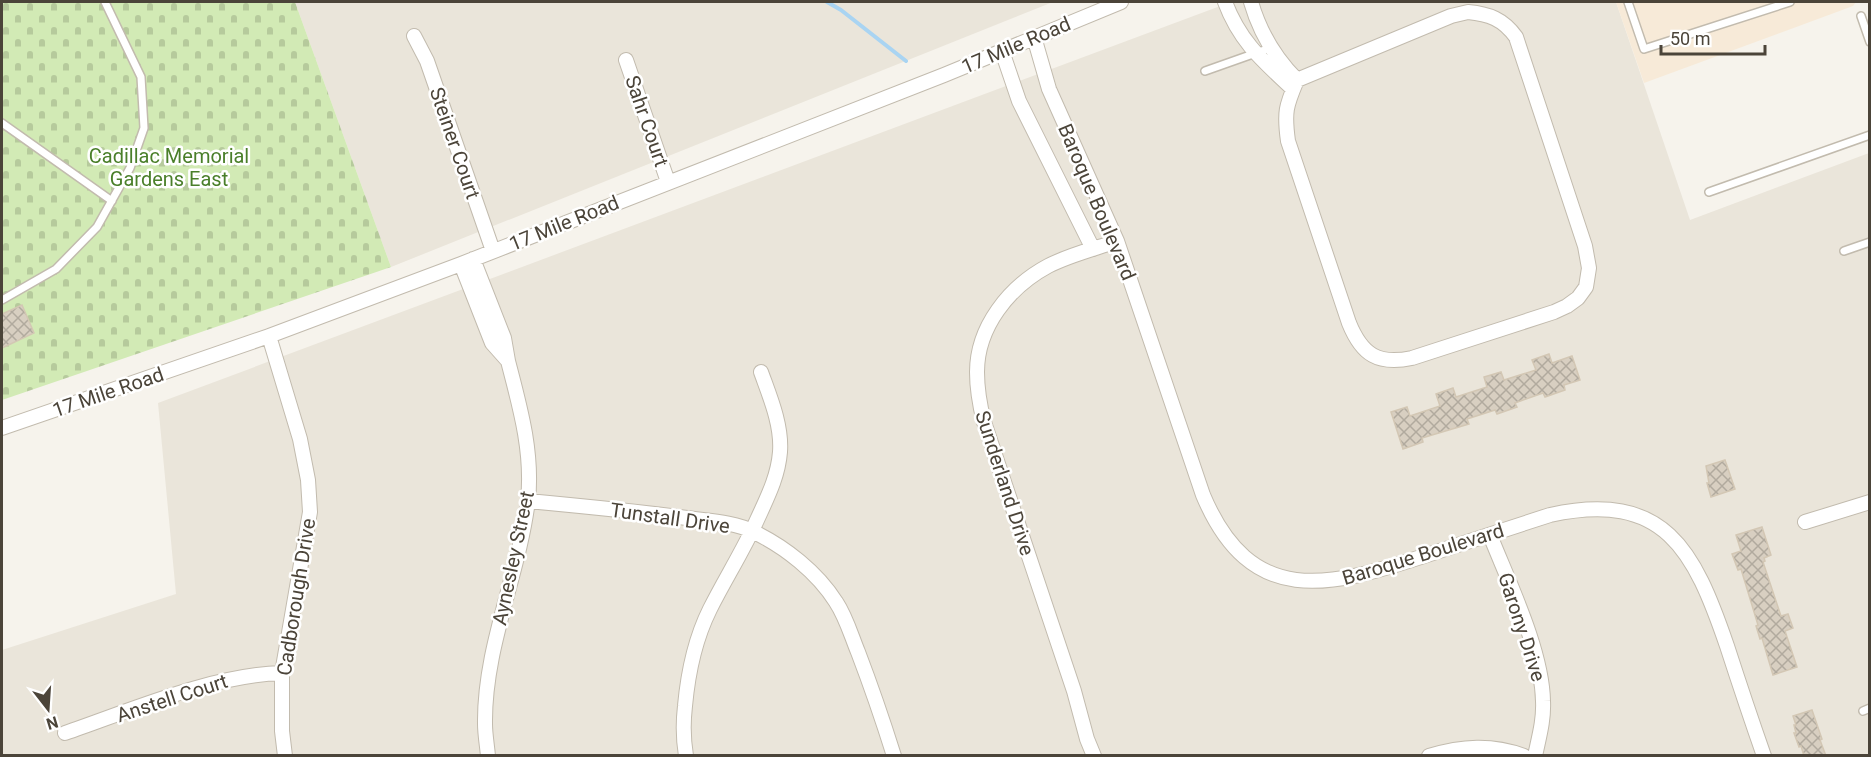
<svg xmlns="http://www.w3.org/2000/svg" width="1871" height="757" viewBox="0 0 1871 757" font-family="Roboto,sans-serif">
<defs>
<pattern id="cemetery-stones" width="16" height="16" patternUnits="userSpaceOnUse" patternTransform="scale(1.5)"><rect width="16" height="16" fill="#d2eab5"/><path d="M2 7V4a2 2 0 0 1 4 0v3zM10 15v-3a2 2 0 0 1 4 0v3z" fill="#b6ca9c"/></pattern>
<pattern id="building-cross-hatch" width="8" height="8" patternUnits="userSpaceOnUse" patternTransform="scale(1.5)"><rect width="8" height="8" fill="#d8cfc1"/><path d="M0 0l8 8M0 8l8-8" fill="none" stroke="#b1aa9e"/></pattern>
</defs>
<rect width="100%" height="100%" fill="#f6f3ec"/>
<path fill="#eae5da" d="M 295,2 L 1053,2 L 391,267 Z
M 1231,2 L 1616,2 L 1690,220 L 1869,153 L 1869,755 L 2,755 L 2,650 L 176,594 L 158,403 Z"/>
<path fill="#f7ead8" d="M 1616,2 L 1856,2 L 1853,6 L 1644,83 Z"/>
<path fill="url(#cemetery-stones)" d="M 2,2 L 295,2 L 391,267 L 2,400 Z"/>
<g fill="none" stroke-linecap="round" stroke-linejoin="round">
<path stroke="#a9d4f2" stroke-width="4" d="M 827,2 L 841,10 L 906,61"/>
</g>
<path fill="url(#building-cross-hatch)" stroke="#d3c7b4" stroke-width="1.5" d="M 22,305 L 34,333 L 2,348 L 2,314 Z
M 1549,354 L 1552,363 L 1572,356 L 1580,380 L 1564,385 L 1565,390 L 1545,397 L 1543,393 L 1515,403 L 1517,407 L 1497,414 L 1495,410 L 1467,419 L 1469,424 L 1422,438 L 1423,442 L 1403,449 L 1391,412 L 1407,407 L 1410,416 L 1440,406 L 1436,394 L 1453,388 L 1456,397 L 1487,387 L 1484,377 L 1501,372 L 1504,380 L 1536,370 L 1532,360 Z
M 1725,460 L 1735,489 L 1711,497 L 1707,483 L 1709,483 L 1706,466 Z
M 1762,527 L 1771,555 L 1764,558 L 1765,561 L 1763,562 L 1781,616 L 1788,614 L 1793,628 L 1785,631 L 1797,667 L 1773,675 L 1762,638 L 1760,639 L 1756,626 L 1758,625 L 1741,569 L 1738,570 L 1732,554 L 1741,551 L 1736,535 Z
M 1812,710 L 1822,739 L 1820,740 L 1826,756 L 1804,756 L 1801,746 L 1799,747 L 1794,733 L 1796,733 L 1794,725 L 1796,725 L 1793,716 Z"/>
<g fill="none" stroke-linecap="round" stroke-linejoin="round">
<defs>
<path id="lane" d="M 1628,2 L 1644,49 L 1790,2
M 1861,16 L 1870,42
M 1205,71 L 1270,48
M 2,123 L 112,201
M 1709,192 L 1870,135
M 1844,251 L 1870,242
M 2,300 L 56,269 L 97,227 L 130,168 L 144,128 L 141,77 L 105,2
M 1863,711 L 1870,708"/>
<path id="street" d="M 1225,2 C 1240,42 1263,61 1293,89
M 1251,2 C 1260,33 1274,57 1297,80
M 1468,12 C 1489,14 1503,19 1516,37 L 1585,246 L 1589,268 L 1586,287 L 1578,298 L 1567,306 L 1554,312 L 1412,358 C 1378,365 1362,355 1349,323 L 1288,141 C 1284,112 1286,106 1297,80 L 1451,16 Z
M 414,36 L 427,61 L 493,251
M 1034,37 L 1049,89 L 1117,241 L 1203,495 C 1251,609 1329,587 1424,556 C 1466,542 1508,529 1550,515 C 1665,490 1694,550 1727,646 C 1739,683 1751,719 1764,756
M 1002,51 L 1019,101 L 1093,249
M 626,60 L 668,182
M 461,264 L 492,343 L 508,361 L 504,338 L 473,259
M 269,336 L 300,439 L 308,480 L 310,512 L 282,673 L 282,731 L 285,756
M 2,428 L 269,336 L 461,264 L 944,75 L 1121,2
M 528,501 C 581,506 634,511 687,518 C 708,521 734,522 754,532 C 785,547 817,572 836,602 C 846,617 851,635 858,652 C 871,686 883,721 894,756
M 1805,522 L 1870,502
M 1490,535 C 1509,583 1542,650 1543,701 C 1544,720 1539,737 1535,756
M 65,733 C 132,710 212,675 282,673
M 488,756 C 487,745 485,734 485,724 C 484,647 519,575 528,500 C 533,452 520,407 508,361
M 686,756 C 683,738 683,723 685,706 C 688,673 695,639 710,609 C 725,579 743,551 757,520 C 767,498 778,477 780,452 C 782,425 770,397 761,372
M 1094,756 L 1087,739 L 1074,691 L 984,422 C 980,406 977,390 977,372 C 977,327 1009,287 1048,266 C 1069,255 1094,249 1117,241
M 1429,756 C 1462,746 1492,744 1524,756"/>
</defs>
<use href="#lane" stroke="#c2bbae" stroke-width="10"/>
<use href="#street" stroke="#c2bbae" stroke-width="16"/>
<use href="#lane" stroke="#fff" stroke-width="7"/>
<use href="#street" stroke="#fff" stroke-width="14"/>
</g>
<g text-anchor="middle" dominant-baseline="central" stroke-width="5" stroke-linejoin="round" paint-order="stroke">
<g font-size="20" fill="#4b4439" stroke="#fff">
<text transform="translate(1016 45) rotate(-23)">17 Mile Road</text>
<text transform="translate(647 121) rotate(71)">Sahr Court</text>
<text transform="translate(455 143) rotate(71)">Steiner Court</text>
<text transform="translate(1097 202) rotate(67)">Baroque Boulevard</text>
<text transform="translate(564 223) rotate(-22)">17 Mile Road</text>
<text transform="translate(108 392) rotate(-19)">17 Mile Road</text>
<text transform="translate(1005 483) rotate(72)">Sunderland Drive</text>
<text transform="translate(670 518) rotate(8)">Tunstall Drive</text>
<text transform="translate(1423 554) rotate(-17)">Baroque Boulevard</text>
<text transform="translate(513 558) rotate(-78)">Aynesley Street</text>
<text transform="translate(296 597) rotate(-81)">Cadborough Drive</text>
<text transform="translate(1522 627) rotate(72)">Garony Drive</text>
<text transform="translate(172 698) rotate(-18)">Anstell Court</text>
</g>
<g font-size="20" fill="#4a7f2a" stroke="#fff">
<text x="169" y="156">Cadillac Memorial<tspan x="169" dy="23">Gardens East</tspan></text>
</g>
</g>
<rect width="1871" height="757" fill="none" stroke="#4b4439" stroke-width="6"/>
<g transform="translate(48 709) rotate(163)" stroke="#ffffff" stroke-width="4.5" paint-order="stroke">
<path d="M0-4.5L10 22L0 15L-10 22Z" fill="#4b4439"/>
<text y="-9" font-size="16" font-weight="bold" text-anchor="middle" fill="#4b4439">N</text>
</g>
<path d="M1661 45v9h104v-9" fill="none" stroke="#4b4439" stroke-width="3"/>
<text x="1670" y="45" font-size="18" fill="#4b4439" stroke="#ffffff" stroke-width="4.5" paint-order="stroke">50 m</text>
</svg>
